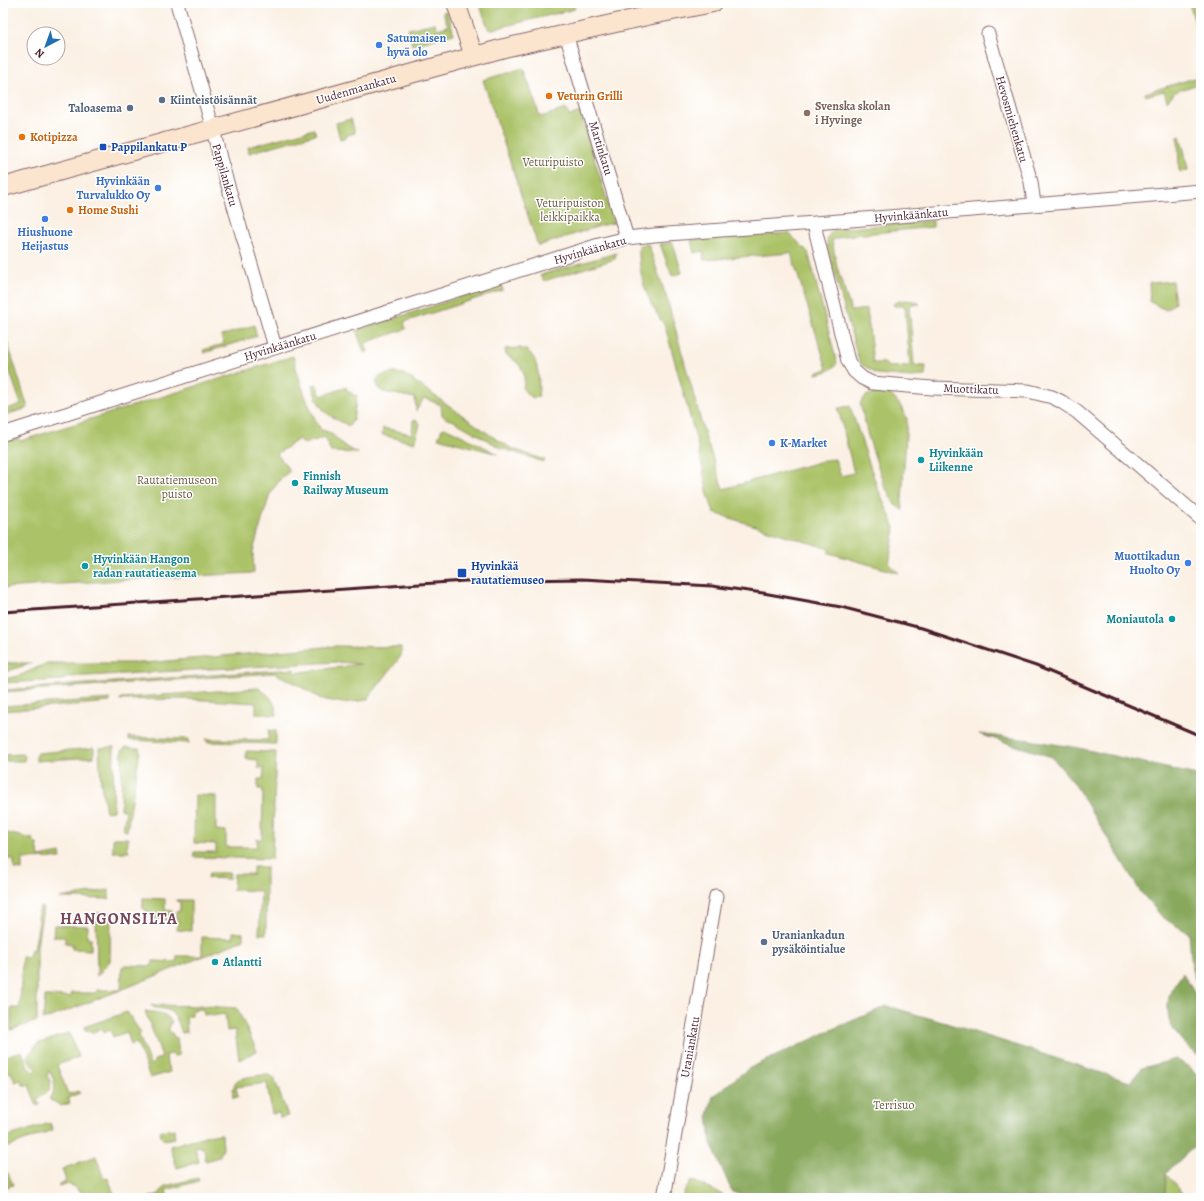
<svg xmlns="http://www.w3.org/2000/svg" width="1204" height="1201" viewBox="0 0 1204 1201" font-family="Alegreya,serif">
<rect width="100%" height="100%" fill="#fff"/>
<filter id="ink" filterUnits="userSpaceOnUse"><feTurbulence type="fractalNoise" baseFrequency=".025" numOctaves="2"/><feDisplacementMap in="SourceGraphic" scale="8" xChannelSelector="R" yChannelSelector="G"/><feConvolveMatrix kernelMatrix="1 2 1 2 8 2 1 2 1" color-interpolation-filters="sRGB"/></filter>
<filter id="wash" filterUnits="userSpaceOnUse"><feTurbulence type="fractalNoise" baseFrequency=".012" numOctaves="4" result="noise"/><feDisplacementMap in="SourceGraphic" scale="16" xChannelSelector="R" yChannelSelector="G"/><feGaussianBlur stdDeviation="0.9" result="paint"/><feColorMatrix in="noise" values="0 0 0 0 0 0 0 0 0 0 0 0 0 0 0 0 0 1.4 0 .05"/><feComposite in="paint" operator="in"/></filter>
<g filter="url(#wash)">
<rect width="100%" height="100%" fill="#fbf0e3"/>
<path fill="#abc267" stroke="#7a7049" d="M 479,3 L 573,3 L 575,9 L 489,30 Z
M 1189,3 L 1201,3 L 1201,37 L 1199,30 L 1197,30 Z
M 447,11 L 454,34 L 412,45 L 408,29 L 435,23 L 437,29 L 448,26 L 443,12 Z
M 523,68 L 529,85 L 530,85 L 530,87 L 540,117 L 566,109 L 569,116 L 580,112 L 614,223 L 603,225 L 538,246 L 483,80 Z
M 1201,76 L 1201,83 L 1175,92 L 1167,101 L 1164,91 L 1146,96 L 1145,93 Z
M 351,119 L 355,133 L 347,135 L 347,137 L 340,139 L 336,123 Z
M 314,129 L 316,134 L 249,153 L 248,147 Z
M 1180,136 L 1185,154 L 1188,170 L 1180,172 L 1179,170 L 1178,137 Z
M 933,221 L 933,227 L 844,236 L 832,240 L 837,267 L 851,311 L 867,309 L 873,363 L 884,363 L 889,367 L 910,366 L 905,306 L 894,306 L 893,304 C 901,299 913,299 920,304 L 909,305 L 914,366 L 926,366 L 925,376 L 910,377 L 877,374 L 861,364 L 858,358 L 827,246 C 827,237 828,233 836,229 Z
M 789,233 L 808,252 L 837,363 C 831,371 827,372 817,374 L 815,373 L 827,369 L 791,253 L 704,260 L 703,251 L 694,253 L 691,240 Z
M 673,243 L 682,273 L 672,276 L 660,244 Z
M 648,244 L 667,299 L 705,436 L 723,489 L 826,460 L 835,459 L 841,476 L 854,473 L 838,408 L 850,406 L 876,484 L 895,528 L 889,564 L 899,573 L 829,553 L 829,549 L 714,513 L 708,495 L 697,442 L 665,326 C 647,301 638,276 639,245 Z
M 616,253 L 615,259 L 544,281 L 540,275 Z
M 1172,281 L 1175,303 L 1166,310 L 1150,302 L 1149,283 Z
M 501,284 L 503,290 L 404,322 L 406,329 L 365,343 L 368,352 L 364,353 L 357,332 L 358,330 Z
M 254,325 L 257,336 L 204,353 L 203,350 L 224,344 L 221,336 Z
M 3,328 L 28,408 L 8,414 L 4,412 L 4,410 L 21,404 L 3,352 Z
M 520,348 C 524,349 529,351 531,354 C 539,362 540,386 538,397 L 534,398 L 529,396 L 523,389 C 523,385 525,380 524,376 C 523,366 514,359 506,355 L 505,349 Z
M 293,356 C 299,381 308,407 321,430 C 332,431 337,440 346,447 C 349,449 354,451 358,453 L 331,452 L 325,437 L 304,444 L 299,439 L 277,454 L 290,471 L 281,478 L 270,494 L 255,544 L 253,552 L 254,573 L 154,578 L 3,588 L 3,443 L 18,438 L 20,441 Z
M 395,373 L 404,374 L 493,437 L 511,448 L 545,460 L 544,462 L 501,448 L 454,421 L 447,419 L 442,415 L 441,405 L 424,398 L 416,411 L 415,398 L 383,392 L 379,389 L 376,381 C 379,375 388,374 395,373 Z
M 316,384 L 321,396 L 347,387 L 346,390 L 351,392 L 352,395 L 357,395 L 353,420 L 349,426 C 326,414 320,412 312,385 Z
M 883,392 L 891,395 L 900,405 L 907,419 L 902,500 L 903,510 L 895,505 L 884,485 L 868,436 L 860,403 L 867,395 Z
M 413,420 L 418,421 L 420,424 L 415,443 L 382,435 L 383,428 L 412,434 Z
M 445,428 L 451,430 L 498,454 L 438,438 L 442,429 Z
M 335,646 L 401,647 L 401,656 L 367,700 L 343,703 L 321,699 L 293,682 L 274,673 L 3,692 L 3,690 L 294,669 L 294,673 L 361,664 L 338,662 L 69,677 L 62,680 L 3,683 L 3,679 L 19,676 L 47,663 L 145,663 Z
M 3,663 L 31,663 L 3,673 Z
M 258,688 C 271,696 274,700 277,715 L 256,714 L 256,703 L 187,699 L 120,700 L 121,698 Z
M 110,699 L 110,702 L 3,711 L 3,706 Z
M 269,730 L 276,731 L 276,744 L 207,742 L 206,739 L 268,740 Z
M 128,737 L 189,739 L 189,743 L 129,740 Z
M 114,747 L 113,811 L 106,812 L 101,784 L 99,748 Z
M 126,747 L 139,748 L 140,751 L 127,831 L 123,830 L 126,810 L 121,810 L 122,750 Z
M 94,748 L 94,757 L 36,761 L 36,755 L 37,753 Z
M 246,751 L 276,752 L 272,859 L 194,857 L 194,852 L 216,852 L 216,844 L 194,843 L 195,795 L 216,796 L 216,830 L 226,831 L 226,847 L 257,847 L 257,839 L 262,839 L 263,789 L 258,789 L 258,779 L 263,779 L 264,768 L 258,768 L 258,760 L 246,759 Z
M 22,754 L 25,756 L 24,761 L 3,761 L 3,755 Z
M 3,832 L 33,839 L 34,843 L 37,844 L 39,857 L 60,853 L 61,858 L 22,859 L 22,870 L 14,869 L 14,859 L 3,859 Z
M 113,838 L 129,838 L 127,847 L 129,852 L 113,852 Z
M 253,867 L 266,867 L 266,934 L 259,934 L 261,891 L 233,890 L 234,874 L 253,874 Z
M 209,873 L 230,873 L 229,879 L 208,878 Z
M 109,890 L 109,899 L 60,898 Z
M 143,898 L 165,899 L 165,910 L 172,911 L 172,920 L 152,919 L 152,914 L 147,914 L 147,910 L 143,909 Z
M 176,900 L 191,900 L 191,931 L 177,930 L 178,920 L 176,920 L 176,911 L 180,911 L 180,902 L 176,901 Z
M 40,907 L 43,908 L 37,946 L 37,1021 L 11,1030 L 11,1008 L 20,1008 L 22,957 L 29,957 L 31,949 L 34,950 L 39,921 L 38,917 Z
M 96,913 L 111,913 L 110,961 L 97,976 Z
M 54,925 L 88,926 L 87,938 L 91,938 L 91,950 L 72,949 L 72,944 L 65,943 L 65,937 L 53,937 Z
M 233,932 L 243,933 L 243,940 L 121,990 L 43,1020 L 45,996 L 71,997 L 71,993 L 96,993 L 97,990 L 121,990 L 122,967 L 126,965 L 152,966 L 153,961 L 176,962 L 177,956 L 202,956 L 202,937 L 233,938 Z
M 151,1005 L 204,1006 L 237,1008 L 257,1051 L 239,1060 L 235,1030 L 227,1031 L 225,1014 L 211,1016 L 210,1014 L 204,1015 L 203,1009 L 192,1010 L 192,1016 L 186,1017 L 187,1032 L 182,1033 C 178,1023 175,1010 163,1009 C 158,1008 155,1009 151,1005 Z
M 145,1011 C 157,1013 166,1011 172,1023 L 170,1023 L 169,1026 L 169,1031 L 172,1033 L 174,1037 L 177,1038 L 179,1055 L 174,1056 L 173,1054 L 166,1055 L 167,1066 L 169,1067 L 170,1072 L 150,1078 L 137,1043 L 131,1045 L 127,1032 L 113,1037 L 110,1030 L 104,1033 L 102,1028 L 93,1032 L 86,1031 L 84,1027 L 127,1012 L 141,1033 L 139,1035 L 150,1065 L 154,1063 L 154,1060 L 161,1058 L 162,1056 Z
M 69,1033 L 79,1057 L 57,1065 L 68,1094 L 79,1091 L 80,1093 L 68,1098 L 70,1103 L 61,1106 L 53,1101 L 51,1101 L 49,1098 C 58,1090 55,1080 49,1071 L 47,1076 C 56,1087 47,1094 37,1099 L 40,1105 L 37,1106 L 29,1085 L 25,1086 L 24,1084 L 23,1085 L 21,1080 L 15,1082 L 11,1072 L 3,1074 L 3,1057 L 22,1051 L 28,1067 L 33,1072 L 36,1069 L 30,1062 L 27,1056 L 37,1044 Z
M 262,1075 L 270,1075 L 274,1078 L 288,1116 L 280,1118 L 279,1113 L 272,1114 L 267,1083 L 236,1087 L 238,1097 L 233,1098 C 230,1077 246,1077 262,1075 Z
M 50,1123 L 53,1130 L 3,1149 L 3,1138 Z
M 174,1129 L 175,1138 L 164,1140 L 161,1137 L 160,1131 Z
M 212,1134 L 212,1135 L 222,1134 L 223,1149 L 219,1157 L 206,1161 L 204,1159 C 206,1152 205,1148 198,1146 L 195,1148 L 199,1162 L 177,1168 L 170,1146 Z
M 96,1156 L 104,1179 L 108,1178 L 114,1194 L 86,1197 L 81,1191 L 78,1191 C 73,1184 67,1183 59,1186 L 59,1184 L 66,1181 L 62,1169 Z
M 8,1173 L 13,1185 L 3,1188 L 3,1174 Z
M 1166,1173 L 1186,1198 L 1165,1198 Z
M 198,1178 L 199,1181 L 166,1190 L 168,1198 L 162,1198 L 162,1197 L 148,1198 L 159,1194 L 165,1186 Z
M 691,1180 L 723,1195 L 721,1198 L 681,1198 Z"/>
<path fill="#88a85c" stroke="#696444" d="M 979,734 L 1029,740 L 1079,748 L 1201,776 L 1201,994 L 1192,970 L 1189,933 L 1163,918 L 1140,891 L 1074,783 L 1052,757 Z
M 1183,973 L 1201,1005 L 1201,1059 C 1186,1044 1168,1032 1168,1009 C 1168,1003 1168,997 1171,991 C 1174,985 1179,979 1183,973 Z
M 887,1006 L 943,1022 L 1130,1082 L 1142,1068 L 1176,1059 L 1189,1067 L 1201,1080 L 1201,1140 L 1166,1173 L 1165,1198 L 753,1198 L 732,1192 L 711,1143 L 708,1115 L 713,1096 L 748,1069 L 840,1026 Z"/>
</g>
<g filter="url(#ink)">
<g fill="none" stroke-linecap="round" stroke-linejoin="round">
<defs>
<path id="street" d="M 177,3 L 213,129 L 220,158 L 275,347
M 566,34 L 627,238
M 988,34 L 1031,182 L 1034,204
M 815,223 L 816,233 L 848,361 L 854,371 L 862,378 L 872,383 L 932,388 L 1028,391 L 1052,397 L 1062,402 L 1077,412 L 1201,519
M 3,434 L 599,245 L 627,238 L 654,235 L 815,223 L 1201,191
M 664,1198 L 716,896"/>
<path id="secondary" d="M 456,3 L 474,56
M 3,187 L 504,48 L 647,16 L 713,3"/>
</defs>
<use href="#street" stroke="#88686b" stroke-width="15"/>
<use href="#secondary" stroke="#88686b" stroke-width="20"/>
<use href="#street" stroke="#fff" stroke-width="13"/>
<use href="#secondary" stroke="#fbe5cf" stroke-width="18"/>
<path stroke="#4a1f2b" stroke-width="3" d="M 3,612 L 465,581 L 582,579 L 712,586 L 763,593 L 841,607 L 921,628 L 1036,666 L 1201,736"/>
</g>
</g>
<g fill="#3f7fe0" stroke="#fff" stroke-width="1.5">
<circle cx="379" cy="45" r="4"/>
<circle cx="158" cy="188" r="4"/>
<circle cx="45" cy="219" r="4"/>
<circle cx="772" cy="443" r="4"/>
<circle cx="1188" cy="563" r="4"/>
</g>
<g fill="#e8710a" stroke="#fff" stroke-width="1.5">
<circle cx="549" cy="96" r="4"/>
<circle cx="22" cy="137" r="4"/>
<circle cx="70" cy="210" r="4"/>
</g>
<g fill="#5c6f8a" stroke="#fff" stroke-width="1.5">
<circle cx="162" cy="100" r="4"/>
<circle cx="130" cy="108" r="4"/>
<circle cx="764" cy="942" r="4"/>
</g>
<circle fill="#8d6e63" stroke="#fff" stroke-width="1.5" cx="807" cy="113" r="4"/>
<g fill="#1a4fb4" stroke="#fff" stroke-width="1.5">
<rect x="99" y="143" width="8" height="8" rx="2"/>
<rect x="457" y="568" width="10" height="10" rx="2"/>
</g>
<g fill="#0f9aa8" stroke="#fff" stroke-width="1.5">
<circle cx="921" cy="460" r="4"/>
<circle cx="295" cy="483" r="4"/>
<circle cx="85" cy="566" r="4"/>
<circle cx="1172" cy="619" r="4"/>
<circle cx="215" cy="962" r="4"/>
</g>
<g text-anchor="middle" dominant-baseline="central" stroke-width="3" stroke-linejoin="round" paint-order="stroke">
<g font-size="12" font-weight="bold" fill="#366cbe" stroke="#fff" text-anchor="start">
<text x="387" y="38">Satumaisen<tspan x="387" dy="14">hyvä olo</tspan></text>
<text x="150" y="181" text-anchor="end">Hyvinkään<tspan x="150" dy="14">Turvalukko Oy</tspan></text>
<text x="45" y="232" text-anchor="middle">Hiushuone<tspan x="45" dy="14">Heijastus</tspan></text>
<text x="780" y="443">K-Market</text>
<text x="1180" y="556" text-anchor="end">Muottikadun<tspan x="1180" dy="14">Huolto Oy</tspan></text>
</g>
<g font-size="12" fill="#4a1f2b" stroke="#fff">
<text transform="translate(356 89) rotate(-16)">Uudenmaankatu</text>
<text transform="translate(1012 119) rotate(74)">Hevosmiehenkatu</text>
<text transform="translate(601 148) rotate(73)">Martinkatu</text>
<text transform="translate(225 175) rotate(74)">Pappilankatu</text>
<text transform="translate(911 215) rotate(-5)">Hyvinkäänkatu</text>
<text transform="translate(590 250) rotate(-16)">Hyvinkäänkatu</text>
<text transform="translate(280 346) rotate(-17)">Hyvinkäänkatu</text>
<text transform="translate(971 389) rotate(2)">Muottikatu</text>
<text transform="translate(690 1047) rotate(-80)">Uraniankatu</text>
</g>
<g font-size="12" font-weight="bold" fill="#c56008" stroke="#fff" text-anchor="start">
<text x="557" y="96">Veturin Grilli</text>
<text x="30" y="137">Kotipizza</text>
<text x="78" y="210">Home Sushi</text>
</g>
<g font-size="12" font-weight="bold" fill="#4e5e75" stroke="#fff" text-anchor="start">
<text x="170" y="100">Kiinteistöisännät</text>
<text x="122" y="108" text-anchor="end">Taloasema</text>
<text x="772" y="935">Uraniankadun<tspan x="772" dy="14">pysäköintialue</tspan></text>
</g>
<g font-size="12" font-weight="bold" fill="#785e54" stroke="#fff" text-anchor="start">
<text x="815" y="106">Svenska skolan<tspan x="815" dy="14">i Hyvinge</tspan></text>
</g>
<g font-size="12" font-weight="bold" fill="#164399" stroke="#fff" text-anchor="start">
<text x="111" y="147">Pappilankatu P</text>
<text x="471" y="566">Hyvinkää<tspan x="471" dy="14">rautatiemuseo</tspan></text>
</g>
<g font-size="12" fill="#6c5840" stroke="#fff">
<text x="553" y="162">Veturipuisto</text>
<text x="570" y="203">Veturipuiston<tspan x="570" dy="14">leikkipaikka</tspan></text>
<text x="177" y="480">Rautatiemuseon<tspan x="177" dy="14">puisto</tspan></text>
<text x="894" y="1105">Terrisuo</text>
</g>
<g font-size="12" font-weight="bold" fill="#0d838f" stroke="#fff" text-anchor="start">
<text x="929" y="453">Hyvinkään<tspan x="929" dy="14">Liikenne</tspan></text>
<text x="303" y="476">Finnish<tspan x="303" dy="14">Railway Museum</tspan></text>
<text x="93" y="559">Hyvinkään Hangon<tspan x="93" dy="14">radan rautatieasema</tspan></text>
<text x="1164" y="619" text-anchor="end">Moniautola</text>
<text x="223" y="962">Atlantti</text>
</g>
<g font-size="16" font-weight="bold" letter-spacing="1" fill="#78475a" stroke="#fff">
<text x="119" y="919">HANGONSILTA</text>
</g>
</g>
<rect width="1204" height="1201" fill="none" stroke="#fff" stroke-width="16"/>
<g transform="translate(46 46) rotate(221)"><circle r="19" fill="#ffffff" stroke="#b7a5aa"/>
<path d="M0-3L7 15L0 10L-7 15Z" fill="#1f6fb2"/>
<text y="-6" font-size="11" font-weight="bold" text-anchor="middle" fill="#4a1f2b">N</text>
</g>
</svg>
